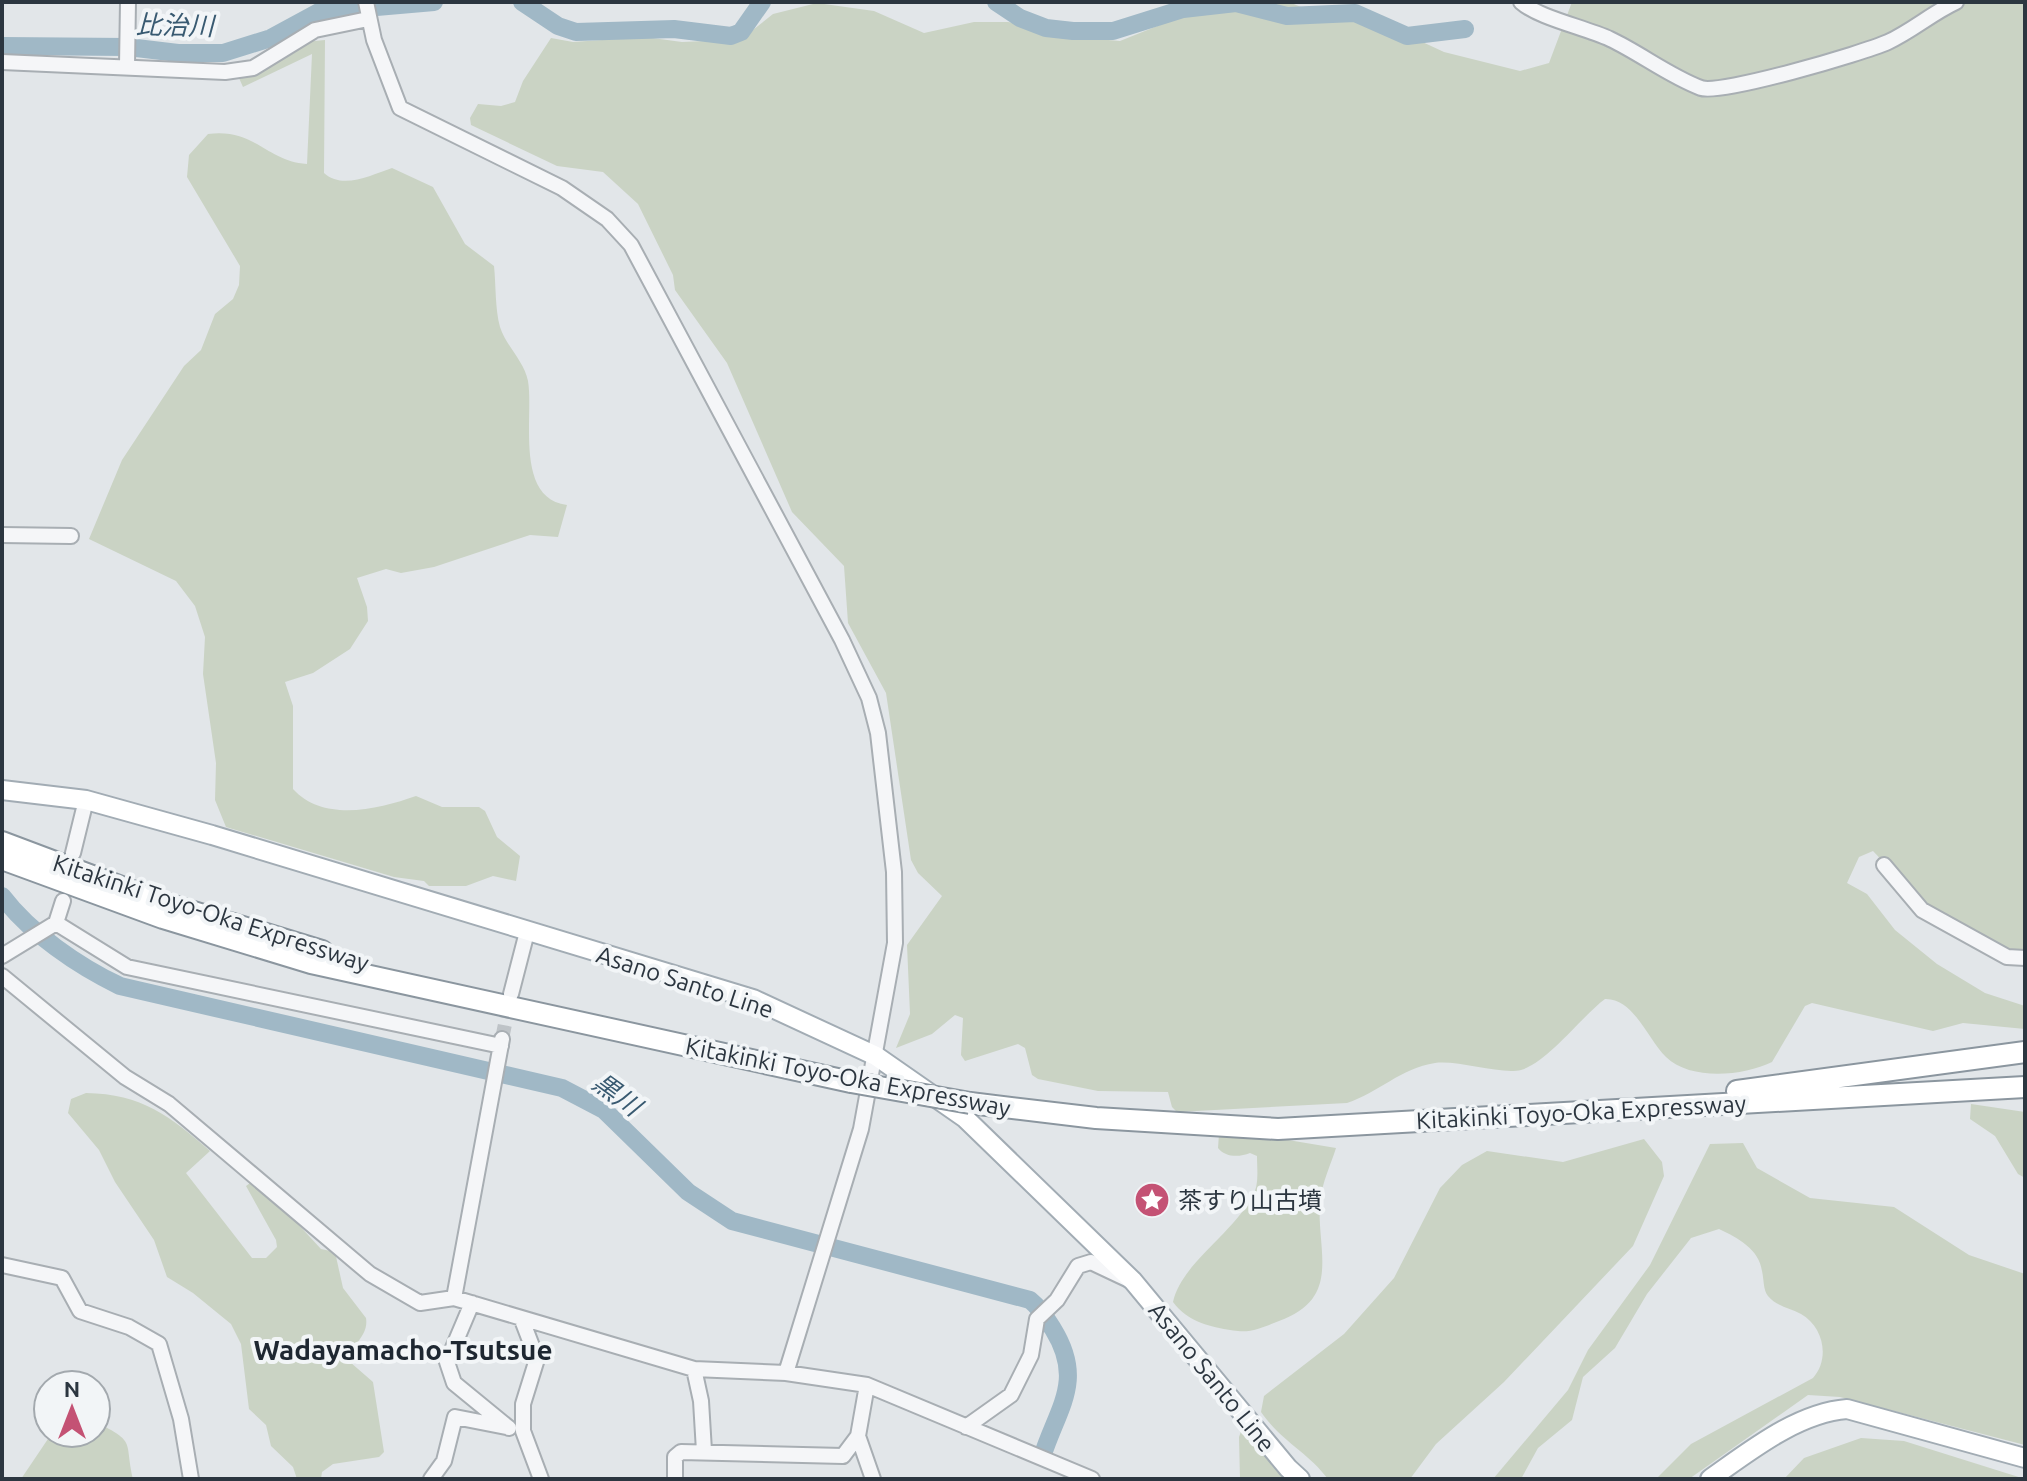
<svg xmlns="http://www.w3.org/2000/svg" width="2027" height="1481" viewBox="0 0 2027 1481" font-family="Ubuntu,'Noto Sans JP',sans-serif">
<rect width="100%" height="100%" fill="#e2e6e9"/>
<path fill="#cad3c4" d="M 1217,2 L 1289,2 L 1308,10 L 1362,14 L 1444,52 L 1520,71 L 1549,63 L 1572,2 L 2025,2 L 2025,959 L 1942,923 L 1873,851 L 1859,857 L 1847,883 L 1867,894 L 1895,930 L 1937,964 L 1985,993 L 2025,1006 L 2025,1029 L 1963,1023 L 1933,1031 L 1812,1003 L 1805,1006 L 1772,1062 C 1743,1076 1691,1081 1666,1057 C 1648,1040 1634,998 1605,999 C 1582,1016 1548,1062 1521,1070 C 1501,1075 1459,1060 1435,1063 C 1401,1068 1378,1093 1347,1103 L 1177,1112 L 1172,1107 L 1168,1092 L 1098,1091 L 1038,1079 L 1032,1075 L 1025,1048 L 1018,1044 L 965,1061 L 961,1055 L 963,1018 L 955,1015 L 932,1034 L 896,1048 L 910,1014 L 907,945 L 942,896 L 918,873 L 911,860 L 886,693 L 848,623 L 844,566 L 792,512 L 727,363 L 675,290 L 673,275 L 638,204 L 603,172 L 557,166 L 471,125 L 470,118 L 478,104 L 501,106 L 515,102 L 523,81 L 551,38 L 573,42 L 645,37 L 682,42 L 728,40 L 749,33 L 773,14 L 817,3 L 874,11 L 924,33 L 974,22 L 1008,22 L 1030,26 L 1050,35 L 1120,41 Z
M 325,40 L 324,173 C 343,190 371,175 392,168 L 433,187 L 465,244 L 494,266 C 496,285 495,309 500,327 C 506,346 524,361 528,381 C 534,416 514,498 567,505 L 558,537 L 530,535 L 434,567 L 401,573 L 386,569 L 357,578 L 367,607 L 368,621 L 350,649 L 313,673 L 285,682 L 293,706 L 293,789 C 324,823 379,809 416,796 L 442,807 L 479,807 L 485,811 L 497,837 L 520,856 L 516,881 L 493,876 L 466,886 L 429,886 L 424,881 L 394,877 L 226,827 L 215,800 L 216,763 L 203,674 L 205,637 L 195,606 L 176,581 L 89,539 L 122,460 L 184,366 L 201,350 L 215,314 L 233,299 L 239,285 L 240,266 L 187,177 L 189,155 L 208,134 C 255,128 266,161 307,164 L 312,54 L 243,87 L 239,78 L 304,42 Z
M 86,1093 C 142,1094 170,1116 210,1151 L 186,1173 L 252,1258 L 266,1258 L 277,1247 L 276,1240 L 246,1186 L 253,1181 L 260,1183 L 321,1249 L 335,1252 L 343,1288 L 366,1318 C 369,1337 350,1344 350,1362 L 373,1382 L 384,1452 L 379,1457 L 333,1464 L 322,1472 L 321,1479 L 297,1479 L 293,1467 L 271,1446 L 266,1425 L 249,1409 L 241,1344 L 231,1324 L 193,1293 L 167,1277 L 154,1240 L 115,1182 L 99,1150 L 68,1113 L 71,1099 Z
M 1971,1104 L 2025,1112 L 2025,1178 L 2018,1174 L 1995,1136 L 1970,1119 Z
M 1241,1132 L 1336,1148 C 1331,1164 1322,1183 1320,1201 C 1316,1250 1343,1298 1279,1321 C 1266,1326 1252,1333 1238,1331 C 1213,1328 1187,1322 1173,1302 C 1182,1262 1235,1233 1254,1193 C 1259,1183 1257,1167 1257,1156 L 1250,1153 C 1240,1157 1226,1158 1218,1148 L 1219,1134 Z
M 1644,1139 L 1662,1162 L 1664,1176 L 1633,1246 L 1504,1382 L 1436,1444 L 1410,1479 L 1328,1479 C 1307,1451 1283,1443 1261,1412 L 1264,1396 L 1344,1334 L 1394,1278 L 1440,1188 L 1462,1165 L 1487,1151 L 1563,1162 Z
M 1743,1143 L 1757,1168 L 1810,1198 L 1894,1207 L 1969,1255 L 2025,1274 L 2025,1445 L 1840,1397 L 1808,1395 L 1689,1479 L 1656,1479 L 1691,1444 L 1813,1378 C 1830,1359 1824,1327 1801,1314 C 1790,1308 1776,1306 1768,1296 C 1763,1290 1764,1279 1762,1271 C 1759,1249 1738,1238 1719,1229 L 1691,1238 L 1647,1294 L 1615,1348 L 1583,1377 L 1572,1420 L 1538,1448 L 1521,1479 L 1493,1479 L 1568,1390 L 1588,1350 L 1650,1265 L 1710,1144 Z
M 96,1422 C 137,1443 124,1440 133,1479 L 21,1479 L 52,1433 L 96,1433 Z
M 1243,1426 L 1285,1475 L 1283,1479 L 1240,1479 L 1239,1437 Z
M 1861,1438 L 1904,1441 L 2025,1479 L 1784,1479 L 1804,1458 Z"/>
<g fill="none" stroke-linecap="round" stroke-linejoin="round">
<path stroke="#a0b8c6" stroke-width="18" d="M 522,2 L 558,26 L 576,32 L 674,29 L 731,36 L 741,32 L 762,2
M 996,2 L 1020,18 L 1046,28 L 1073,31 L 1113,31 L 1183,9 L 1236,3 L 1287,16 L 1355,13 L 1407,36 L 1465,29
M 2,46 L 128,47 L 178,53 L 223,53 L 271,38 L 319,12 L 434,2
M 2,896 C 30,933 78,966 120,986 L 562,1088 L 604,1110 L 688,1192 L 732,1221 L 1030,1300 C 1040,1308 1046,1318 1053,1329 C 1085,1381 1058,1407 1042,1457"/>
<path stroke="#bec3c7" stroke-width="14" stroke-dasharray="14 7" stroke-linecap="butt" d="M 502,1039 L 510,999"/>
<defs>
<path id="minor" d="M 366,2 L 374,40 L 400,108 L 562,188 L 607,219 L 631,245 L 842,640 L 869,698 L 878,733 L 894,872 L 895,943 L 861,1129 L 786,1373
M 1521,2 C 1539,18 1584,27 1610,39 C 1640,53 1669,76 1701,88 C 1721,95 1863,53 1888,42 C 1912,31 1932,13 1956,2
M 2,62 L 225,72 L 253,68 L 315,30 L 368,19
M 127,65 L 128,2
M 2,535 L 71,536
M 73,853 L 86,800
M 1884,865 L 1922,910 L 2007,957 L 2025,958
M 56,923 L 127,967 L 501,1046
M 2,956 L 56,923 L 63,901
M 2,976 L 125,1077 L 169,1104 L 370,1274 L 420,1303 L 454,1298 L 694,1369 L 786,1373 L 867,1385 L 1092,1479
M 511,994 L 527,932
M 2,1265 L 62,1278 L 80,1311 L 129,1327 L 159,1344 L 181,1419 L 191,1479
M 454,1298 L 502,1039
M 472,1303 L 447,1362 L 454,1383 L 509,1428
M 522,1320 L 537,1359 L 523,1404 L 523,1431 L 541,1479
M 694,1369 L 701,1401 L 704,1451
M 966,1427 L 1011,1395 L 1031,1355 L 1037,1319 L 1057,1300 L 1078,1266 L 1091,1262 L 1129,1280
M 858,1436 L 873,1479
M 431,1479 L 444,1461 L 455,1417 L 506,1427
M 675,1479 L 675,1457 L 681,1452 L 843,1456 L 858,1436 L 867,1385"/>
<path id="major" d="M 2,790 L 86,800 L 212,835 L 753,999 L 876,1056 L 965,1118 L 1133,1281 L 1288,1468 L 1300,1479
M 1710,1479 C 1750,1451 1797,1413 1847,1409 L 2025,1458"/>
<path id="highway" d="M 2,842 L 164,903 L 322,951
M 2,859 L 163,918 L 311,963 L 851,1082
M 1737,1091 L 2025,1052
M 970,1103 L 1096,1118 L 1278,1129 L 2025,1087"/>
</defs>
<use href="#minor" stroke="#a8aeb3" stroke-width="18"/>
<use href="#major" stroke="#a2acb4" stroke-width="22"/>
<use href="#highway" stroke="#8b969f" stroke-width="24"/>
<use href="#minor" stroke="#f5f6f8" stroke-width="14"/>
<use href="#major" stroke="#fff" stroke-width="18"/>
<use href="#highway" stroke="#fff" stroke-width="20"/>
<defs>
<path id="highway-bridge" d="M 851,1082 L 970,1103"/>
</defs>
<use href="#highway-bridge" stroke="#8b969f" stroke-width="24" stroke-linecap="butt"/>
<use href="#highway-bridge" stroke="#fff" stroke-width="20"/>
</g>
<defs>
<symbol id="sight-disc" viewBox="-11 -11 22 22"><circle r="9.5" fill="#c45274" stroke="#f2f5f7"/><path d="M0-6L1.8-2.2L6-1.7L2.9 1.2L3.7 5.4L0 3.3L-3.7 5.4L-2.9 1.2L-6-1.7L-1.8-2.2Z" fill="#fff"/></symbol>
</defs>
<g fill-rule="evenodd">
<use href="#sight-disc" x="1132" y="1180" width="40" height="40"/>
</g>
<g text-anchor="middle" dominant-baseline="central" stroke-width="8" stroke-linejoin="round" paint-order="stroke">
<g font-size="24" fill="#2c3640" stroke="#f2f5f7">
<text transform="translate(211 913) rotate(18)">Kitakinki Toyo-Oka Expressway</text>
<text transform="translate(685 982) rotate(18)">Asano Santo Line</text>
<text transform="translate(848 1077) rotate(11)">Kitakinki Toyo-Oka Expressway</text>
<text transform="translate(1581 1112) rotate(-3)">Kitakinki Toyo-Oka Expressway</text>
<text transform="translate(1212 1377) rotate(51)">Asano Santo Line</text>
</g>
<g font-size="24" fill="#2c3640" stroke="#f2f5f7" text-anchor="start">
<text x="1178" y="1200">茶すり山古墳</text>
</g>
<g font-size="26" font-style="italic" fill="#395a71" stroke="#f2f5f7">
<text transform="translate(175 25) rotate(1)">比治川</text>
<text transform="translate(617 1094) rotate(36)">黒川</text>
</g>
<g font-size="28" font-weight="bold" fill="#1e2731" stroke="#f2f5f7">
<text x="403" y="1349">Wadayamacho-Tsutsue</text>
</g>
</g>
<rect width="2027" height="1481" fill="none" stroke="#2c3640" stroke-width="8"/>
<g transform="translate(72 1409)"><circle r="38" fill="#f2f5f7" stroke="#a3a9ae" stroke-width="2"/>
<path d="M0-6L14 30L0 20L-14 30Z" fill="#c45274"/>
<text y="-12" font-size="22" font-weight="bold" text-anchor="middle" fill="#2c3640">N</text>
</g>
</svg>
